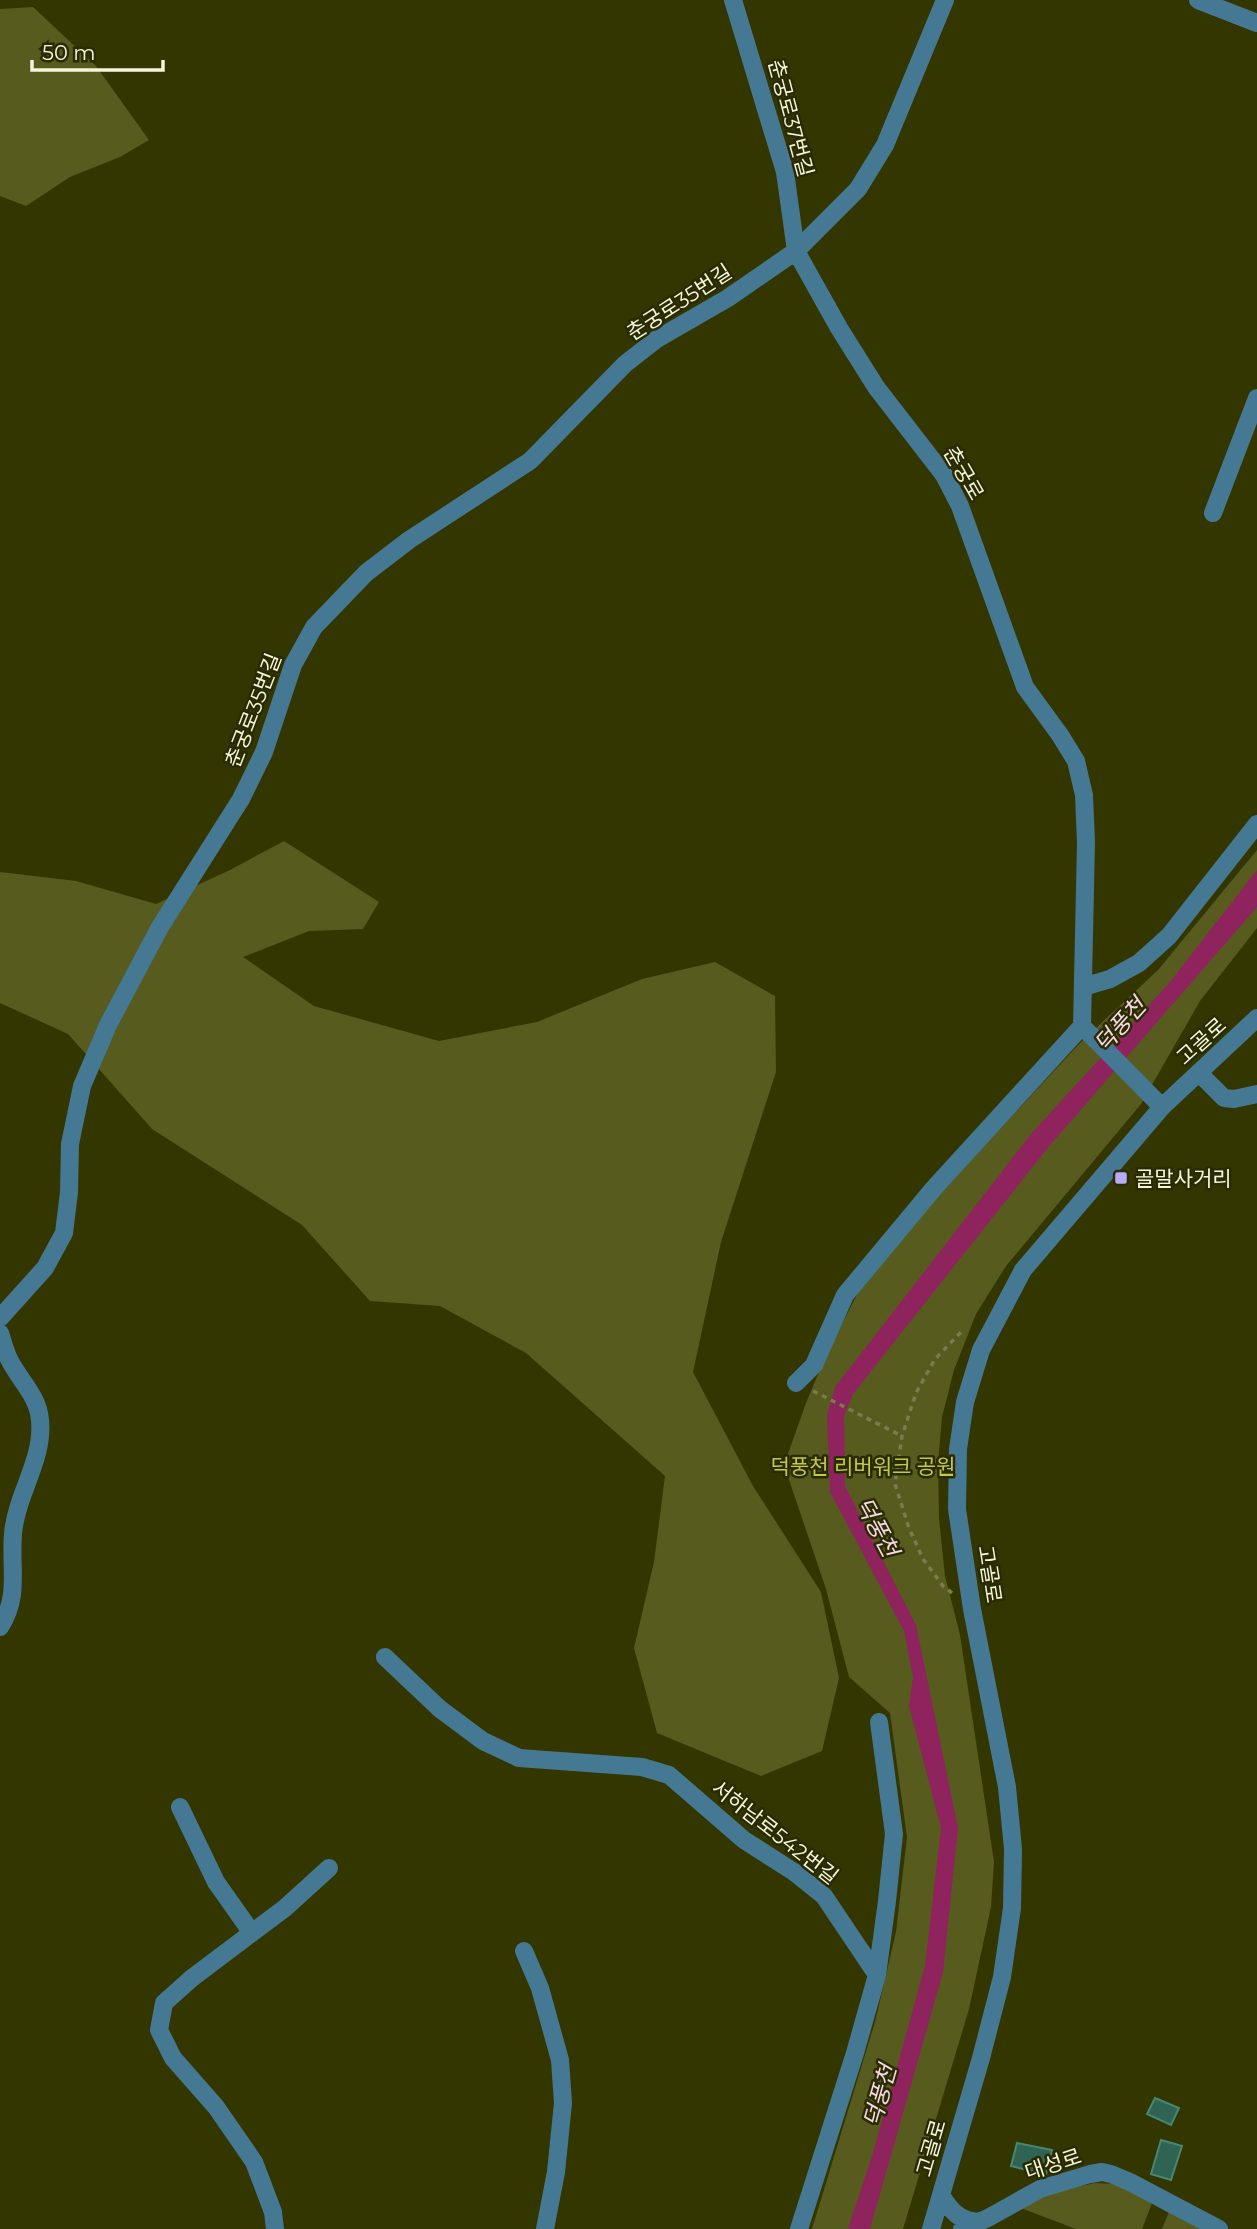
<svg xmlns="http://www.w3.org/2000/svg" width="1257" height="2229" viewBox="0 0 1257 2229" font-family="Montserrat,'Noto Sans KR',sans-serif">
<rect width="100%" height="100%" fill="#343600"/>
<path fill="#585b1e" d="M 33,7 L 96,66 L 149,140 L 120,157 L 70,177 L 26,206 L 0,196 L 0,9 Z
M 284,841 L 379,902 L 363,929 L 309,931 L 243,957 L 314,1006 L 439,1041 L 537,1022 L 642,979 L 715,962 L 775,996 L 776,1072 L 721,1242 L 693,1372 L 753,1486 L 821,1592 L 839,1678 L 822,1751 L 761,1776 L 657,1733 L 634,1648 L 654,1562 L 665,1476 L 526,1353 L 440,1306 L 370,1301 L 302,1225 L 152,1129 L 68,1034 L 0,1003 L 0,872 L 76,881 L 156,904 L 230,870 Z
M 1257,850 L 1257,928 L 1200,1001 L 1141,1104 L 1006,1266 L 976,1314 L 954,1370 L 942,1417 L 938,1463 L 939,1518 L 945,1576 L 960,1635 L 994,1862 L 991,1907 L 969,2009 L 903,2229 L 812,2229 L 875,2022 L 896,1932 L 907,1837 L 890,1713 L 849,1677 L 826,1589 L 784,1465 L 806,1403 L 827,1353 L 864,1281 L 917,1218 L 1080,1043 L 1158,970 Z
M 1095,2183 L 1115,2184 L 1152,2203 L 1142,2229 L 1076,2229 L 1018,2207 L 1052,2192 Z
M 1169,2212 L 1201,2229 L 1162,2229 Z"/>
<path fill="#8f235e" d="M 1257,870 L 1257,907 L 1046,1150 L 853,1394 L 844,1416 L 845,1486 L 916,1625 L 958,1828 L 943,1972 L 870,2229 L 848,2229 L 873,2153 L 925,1966 L 941,1828 L 909,1706 L 913,1677 L 904,1631 L 830,1492 L 827,1415 L 835,1387 L 1031,1134 L 1170,982 Z"/>
<path fill="#2f6353" stroke="#478773" stroke-width="2" d="M 1155,2098 L 1179,2108 L 1171,2125 L 1147,2114 Z
M 1161,2140 L 1182,2146 L 1171,2180 L 1151,2174 Z
M 1017,2143 L 1052,2150 L 1046,2175 L 1011,2166 Z"/>
<g fill="none" stroke-linecap="round" stroke-linejoin="round">
<path stroke="#7a7c50" stroke-width="3.5" stroke-dasharray="5 5" stroke-linecap="butt" d="M 813,1391 L 902,1436
M 952,1593 L 943,1586 L 923,1559 L 909,1528 L 895,1484 L 902,1436 L 916,1393 L 935,1359 L 964,1329"/>
<path stroke="#457993" stroke-width="18" d="M 945,0 L 885,145 L 858,189 L 796,251 L 839,328 L 876,387 L 944,475 L 960,506 L 1025,687 L 1060,735 L 1076,761 L 1084,795 L 1086,843 L 1082,1026
M 1198,0 L 1257,23
M 1213,513 L 1257,398
M 1083,987 L 1110,979 L 1139,963 L 1169,936 L 1257,824
M 1082,1026 L 1162,1107
M 1199,1073 L 1224,1098 L 1234,1099 L 1257,1094
M 0,1318 L 45,1268 L 64,1233 L 69,1192 L 70,1144 L 82,1086 L 108,1025 L 160,927 L 241,799 L 264,752 L 293,665 L 314,627 L 366,573 L 409,540 L 530,461 L 625,364 L 657,339 L 728,298 L 796,251 L 785,172 L 733,0
M 0,1333 C 3,1342 5,1351 9,1359 C 19,1380 38,1395 40,1420 C 44,1460 16,1495 13,1534 C 10,1569 20,1596 0,1627
M 796,1383 L 814,1365 L 845,1295 L 934,1188 L 1082,1026
M 385,1657 L 440,1709 L 483,1741 L 519,1758 L 642,1767 L 669,1775 L 744,1840 L 794,1872 L 824,1896 L 877,1975 L 855,2053 L 799,2229
M 180,1807 L 216,1882 L 252,1933
M 524,1951 L 540,1988 L 560,2060 L 563,2103 L 556,2172 L 545,2229
M 877,1975 L 887,1901 L 894,1834 L 879,1722
M 941,2195 C 951,2211 959,2221 979,2222
M 275,2229 L 273,2212 L 254,2162 L 216,2107 L 173,2058 L 159,2030 L 164,2003 L 192,1978 L 285,1908 L 329,1868
M 931,2229 L 981,2058 L 1002,1977 L 1012,1908 L 1013,1849 L 1007,1787 L 972,1609 L 957,1509 L 958,1449 L 965,1402 L 981,1350 L 1023,1270 L 1162,1107 L 1257,1018
M 962,2229 L 988,2218 L 1040,2189 L 1090,2174 L 1102,2172 L 1111,2174 L 1130,2182 L 1219,2229"/>
</g>
<rect fill="#b8abf7" stroke="#2a2b03" stroke-width="2.5" x="1114" y="1171" width="14" height="14" rx="3.5"/>
<g text-anchor="middle" dominant-baseline="central" stroke-width="5" stroke-linejoin="round" paint-order="stroke">
<g font-size="21" fill="#f4f6db" stroke="#2a2b03">
<text transform="translate(791 118) rotate(75)">춘궁로37번길</text>
<text transform="translate(679 302) rotate(-33)">춘궁로35번길</text>
<text transform="translate(964 473) rotate(60)">춘궁로</text>
<text transform="translate(253 710) rotate(-69)">춘궁로35번길</text>
<text transform="translate(1201 1041) rotate(-42)">고골로</text>
<text transform="translate(990 1574) rotate(81)">고골로</text>
<text transform="translate(775 1832) rotate(38)">서하남로542번길</text>
<text transform="translate(931 2148) rotate(-74)">고골로</text>
<text transform="translate(1053 2164) rotate(-18)">대성로</text>
</g>
<g font-size="21" fill="#f4f6db" stroke="#2a2b03" text-anchor="start">
<text x="1135" y="1178">골말사거리</text>
</g>
<g font-size="21" fill="#c2c84a" stroke="#2a2b03">
<text x="863" y="1466">덕풍천 리버워크 공원</text>
</g>
<g font-size="23" font-style="italic" fill="#f6d8e4" stroke="#2a2b03">
<text transform="translate(1120 1025) rotate(-48)">덕풍천</text>
<text transform="translate(877 1527) rotate(62)">덕풍천</text>
<text transform="translate(880 2096) rotate(-74)">덕풍천</text>
</g>
</g>
<path d="M32 60v10h131v-10" fill="none" stroke="#f4f6db" stroke-width="3.5"/>
<text x="42" y="60" font-size="21" fill="#f4f6db" stroke="#2a2b03" stroke-width="5" paint-order="stroke">50 m</text>
</svg>
